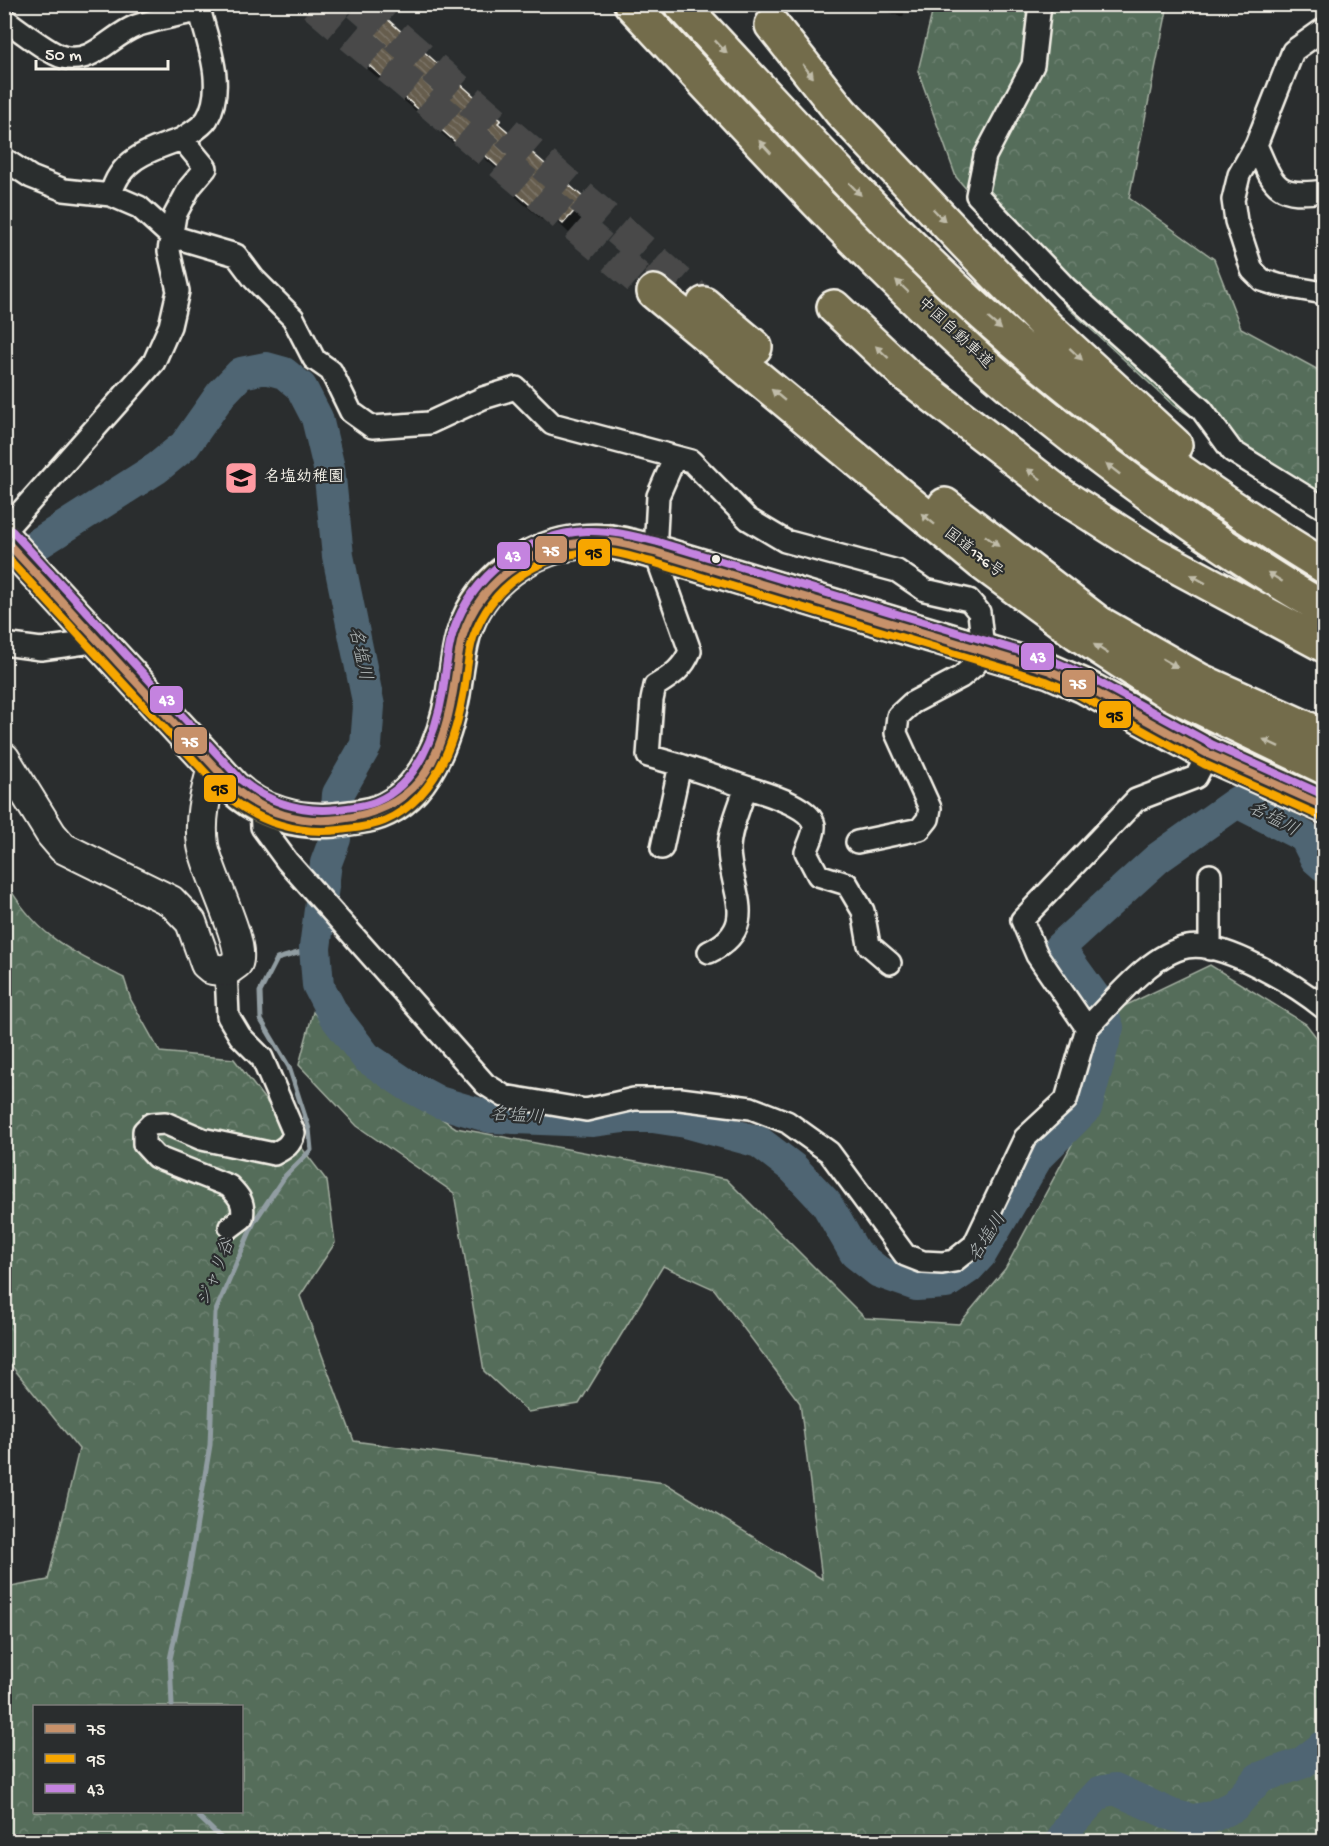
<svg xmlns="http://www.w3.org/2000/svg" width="1329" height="1846" viewBox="0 0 1329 1846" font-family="'Gochi Hand','Klee One',sans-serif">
<defs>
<pattern id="forest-crowns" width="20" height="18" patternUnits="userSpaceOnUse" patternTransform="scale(1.5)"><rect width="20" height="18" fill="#556d5a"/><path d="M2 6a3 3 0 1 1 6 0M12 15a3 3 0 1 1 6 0" fill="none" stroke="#6e8272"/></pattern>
<pattern id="building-back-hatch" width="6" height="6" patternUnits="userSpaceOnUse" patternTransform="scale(1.5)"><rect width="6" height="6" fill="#665d4e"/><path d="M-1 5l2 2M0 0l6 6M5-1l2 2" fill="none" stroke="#7c7568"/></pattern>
</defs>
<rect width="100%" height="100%" fill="#2a2d2e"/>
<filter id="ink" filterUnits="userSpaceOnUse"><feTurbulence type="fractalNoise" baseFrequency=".0167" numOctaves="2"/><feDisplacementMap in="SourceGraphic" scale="12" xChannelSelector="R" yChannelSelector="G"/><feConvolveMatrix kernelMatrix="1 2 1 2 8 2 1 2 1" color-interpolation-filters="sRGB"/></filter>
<g filter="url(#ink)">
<path fill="url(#forest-crowns)" stroke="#a4afa1" stroke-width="1.5" fill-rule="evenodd" d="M 934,5 L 1177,5 L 1167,10 L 1129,198 L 1214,259 L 1241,328 L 1324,373 L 1324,498 L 1174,406 L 1067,307 L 956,177 L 918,71 Z
M 4,879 C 37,937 67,949 124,978 L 131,1000 L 160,1052 L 234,1059 L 327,1181 L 335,1243 L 300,1296 L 354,1441 L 665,1483 L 822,1579 L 800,1403 L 714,1289 L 663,1266 L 579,1404 L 528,1412 L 484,1371 L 454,1193 L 357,1126 L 299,1065 L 313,1012 L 378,1077 L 456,1128 L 726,1179 L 865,1318 L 959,1324 L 1005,1269 L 1093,1105 L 1116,1010 L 1210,965 L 1306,1024 L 1324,1047 L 1324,1841 L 5,1841 L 5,1588 L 48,1580 L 79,1449 L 10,1364 L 5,1363 ZM 34,1706 L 242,1706 L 242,1812 L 34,1812 Z"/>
<path fill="#0007" d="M 875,4 L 907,4 L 903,17 L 878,9 Z
M 357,54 L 500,121 L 506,131 L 583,200 L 589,211 L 569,233 L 548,213 L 542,220 L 515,196 L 509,186 L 513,183 L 483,157 L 477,164 L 362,64 Z"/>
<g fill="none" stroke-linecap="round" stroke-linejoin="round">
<path stroke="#919da2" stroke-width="5" d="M 172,1706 L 170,1659 L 189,1571 L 210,1445 L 215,1313 L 254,1222 L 285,1176 L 311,1150 L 309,1129 L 289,1067 L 261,1020 L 260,992 L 277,959 L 315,948
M 194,1812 L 225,1842"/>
<path stroke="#4f6573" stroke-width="32" d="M 4,558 L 36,545 L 157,468 L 185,445 L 221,394 L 241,373 L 266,368 L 284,373 L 301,387 L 317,418 L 329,468 L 338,556 L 369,706 L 366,745 L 338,794 L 335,839 L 326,863 L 315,948 L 318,985 L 333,1014 L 366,1057 L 409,1086 L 439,1102 L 490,1117 L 593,1121 L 624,1117 L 653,1117 L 686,1122 L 759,1142 L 793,1168 L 826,1203 L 855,1253 L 879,1272 L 916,1285 L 946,1283 L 968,1268 L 981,1254 L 1038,1156 L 1086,1108 L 1108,1027 L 1096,999 L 1059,948 L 1158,858 L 1237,802 L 1305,837 L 1316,859 L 1324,866
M 1061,1842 L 1072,1822 L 1100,1792 L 1115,1789 L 1172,1815 L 1193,1820 L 1211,1817 L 1234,1806 L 1259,1778 L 1302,1763 L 1324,1746"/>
</g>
<path fill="url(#building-back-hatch)" stroke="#f4f1e8" stroke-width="1.5" d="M 386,18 L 501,120 L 498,123 L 585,199 L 563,224 L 541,204 L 536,210 L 508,186 L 513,180 L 477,148 L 470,155 L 355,53 Z"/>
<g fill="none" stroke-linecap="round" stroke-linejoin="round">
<path stroke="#484a4a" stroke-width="33" stroke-dasharray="33 16" stroke-linecap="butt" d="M 314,4 L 654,292
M 359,4 L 704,304"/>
<defs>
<path id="street" d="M 1040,4 L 1033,65 L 985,156 L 977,195 L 1066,288 L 1202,410 L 1232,451 L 1324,508
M 4,19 C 17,28 50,54 63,57 C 93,65 110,36 136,26 C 157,19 178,15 199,11
M 1324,29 L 1293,51 L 1256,145 L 1239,175 L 1233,200 L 1236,221 L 1252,270 L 1262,280 L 1278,285 L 1324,293
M 1256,145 C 1274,186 1275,198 1324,191
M 4,159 L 31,177 L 64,190 L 111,195 L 139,207 L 171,236 L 236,255 L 254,279 L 293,318 L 314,359 L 331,371 L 351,412 L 372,427 L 429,423 L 483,398 L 516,388 L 552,424 L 691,461 L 748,519 L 785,541 L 897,571 L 925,590 L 969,600 L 979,612 L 983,649 L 975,665 L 961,677 L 912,703 L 898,716 L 896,733 L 930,808 L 928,819 L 920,829 L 857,842
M 111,195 C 119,159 150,150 182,139
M 4,531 L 154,362 L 170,326 L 178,291 L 169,251 L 175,215 L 190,187 L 206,168 L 182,139 C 189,134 202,127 207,119 C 227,85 206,39 198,4
M 4,644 L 41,649 L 100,641
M 680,765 L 746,787 C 740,806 729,830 729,850 C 730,891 761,927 709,952
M 746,787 C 763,793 810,805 814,825 C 815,833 809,844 806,852 L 818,875 L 847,884 L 863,911 L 869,945 L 890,963
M 261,808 L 262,827 L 287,861 L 485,1084 L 504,1096 L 586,1110 L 634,1099 L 680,1099 L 751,1108 L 787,1122 L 829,1152 L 905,1255 L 923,1262 L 942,1263 L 954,1261 L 974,1245 L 1025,1138 L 1066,1100 L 1087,1028 L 1037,955 L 1022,920 L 1136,800 L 1196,777 L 1208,754
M 662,848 L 680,765 L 648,756 L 652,700 L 655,686 C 671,676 683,669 690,651 L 655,552 L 658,496 L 675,457
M 1210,949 L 1210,875
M 226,971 L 228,1016 L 240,1036 L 262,1058 L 294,1133 C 291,1145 285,1148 274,1154 L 202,1139 L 165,1123 L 151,1124 L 144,1131 L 144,1144 L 156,1157 L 229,1186 C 239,1196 245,1203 242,1218 L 230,1227
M 1087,1028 C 1113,1002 1150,954 1187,947 C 1223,940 1297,986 1324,1008"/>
<path id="secondary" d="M 4,758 L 51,834 L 63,848 L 171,901 L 191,922 L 206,964 L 212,969 L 226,971 L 237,963 C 246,944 207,872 203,845 C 199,817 206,794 213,767"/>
<path id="highway" d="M 631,4 C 737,117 841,232 955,337 C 1031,408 1113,470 1199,529 C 1240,556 1281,585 1324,608
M 681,4 C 780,110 878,219 985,316 C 1090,411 1204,492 1324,566
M 772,25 L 841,112 L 966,244 L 1048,328 L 1175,445
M 654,292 L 982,563 L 1077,633 L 1168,692 L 1324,767
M 704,304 L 755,347
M 834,307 L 905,374 L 1064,497 L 1152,553 L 1324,645
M 945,505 L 1099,623 L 1199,680 L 1324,736
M 4,538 L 234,788 C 261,813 297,823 334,820 C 348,818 366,817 379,812 C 425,795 445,738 453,694 C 456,675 458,655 463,636 C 481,573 546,535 611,542 C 626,544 641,549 655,552 L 1050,671 L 1084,686 L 1208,754 L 1324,806"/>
</defs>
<use href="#street" stroke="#f4f1e8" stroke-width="26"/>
<use href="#secondary" stroke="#f4f1e8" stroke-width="34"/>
<use href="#highway" stroke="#f4f1e8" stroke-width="38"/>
<use href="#street" stroke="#2a2d2e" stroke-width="21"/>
<use href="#secondary" stroke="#2a2d2e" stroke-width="30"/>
<use href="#highway" stroke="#736c4b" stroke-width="33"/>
<defs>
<path id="bus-1" d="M 4,539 L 234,788 C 264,813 301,824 340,819 C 415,810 439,767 452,697 C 456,677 457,657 462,638 C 481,574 546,537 611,542 C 626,543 640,549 655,552 L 1050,671 L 1084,686 L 1208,754 L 1324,806"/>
<path id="bus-2" d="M 4,554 L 226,795 C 258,822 298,835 340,830 C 355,828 370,827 384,821 C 433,800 454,746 463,696 C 467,677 467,657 473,638 C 493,580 548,549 608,552 C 623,553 638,559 652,562 L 1046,681 L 1079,695 L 1204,764 L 1320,816"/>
<path id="bus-3" d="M 12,531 L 241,780 C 269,803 303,813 339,809 C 351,807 363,807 375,802 C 418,785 436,733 443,691 C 446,671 447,651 453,632 C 472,575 526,534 586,531 C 611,530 634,536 658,542 L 1053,661 L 1089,677 L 1213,745 L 1324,795"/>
</defs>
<use href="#bus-1" stroke="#2a2d2e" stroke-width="12"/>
<use href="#bus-2" stroke="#2a2d2e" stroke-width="12"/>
<use href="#bus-3" stroke="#2a2d2e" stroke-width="12"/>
<use href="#bus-1" stroke="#c7916a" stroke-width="8"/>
<use href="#bus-2" stroke="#f7a600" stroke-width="8"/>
<use href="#bus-3" stroke="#c483df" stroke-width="8"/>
</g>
<defs><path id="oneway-solid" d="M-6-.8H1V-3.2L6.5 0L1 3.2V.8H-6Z" transform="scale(1.5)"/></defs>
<g fill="#c0bca9">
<use href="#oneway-solid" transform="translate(721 47) rotate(47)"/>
<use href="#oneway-solid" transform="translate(808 71) rotate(52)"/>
<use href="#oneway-solid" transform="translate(765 147) rotate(-133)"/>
<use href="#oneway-solid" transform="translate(855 189) rotate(46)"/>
<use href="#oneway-solid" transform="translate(939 215) rotate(46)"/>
<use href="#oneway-solid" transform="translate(902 286) rotate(-136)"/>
<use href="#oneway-solid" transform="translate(995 324) rotate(41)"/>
<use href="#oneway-solid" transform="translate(882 352) rotate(-137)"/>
<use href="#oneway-solid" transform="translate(1076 354) rotate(43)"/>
<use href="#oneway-solid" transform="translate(778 395) rotate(-140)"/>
<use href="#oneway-solid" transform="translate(1113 469) rotate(-142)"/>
<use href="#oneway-solid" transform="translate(1034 474) rotate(-143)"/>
<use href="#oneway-solid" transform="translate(928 519) rotate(-141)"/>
<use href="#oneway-solid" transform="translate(992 541) rotate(38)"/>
<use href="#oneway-solid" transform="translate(1275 577) rotate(-148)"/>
<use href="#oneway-solid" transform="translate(1198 579) rotate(-151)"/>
<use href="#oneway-solid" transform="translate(1101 649) rotate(-147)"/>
<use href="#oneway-solid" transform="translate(1170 663) rotate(30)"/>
<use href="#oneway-solid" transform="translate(1271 743) rotate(-154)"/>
</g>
</g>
<defs>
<symbol id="school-square" viewBox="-11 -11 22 22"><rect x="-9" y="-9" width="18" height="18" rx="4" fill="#ff9aa2" stroke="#2a2d2e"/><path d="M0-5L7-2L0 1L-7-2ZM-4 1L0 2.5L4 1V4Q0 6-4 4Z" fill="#111"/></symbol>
</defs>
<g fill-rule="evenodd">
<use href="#school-square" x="222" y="459" width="38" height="38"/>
</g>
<circle fill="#f4f1e8" stroke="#2a2d2e" stroke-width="2" cx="716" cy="559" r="5"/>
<g text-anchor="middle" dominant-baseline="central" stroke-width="4.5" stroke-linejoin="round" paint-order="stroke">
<g font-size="16" fill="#f4f1e8" stroke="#2a2d2e">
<text transform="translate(954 334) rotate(43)">中国自動車道</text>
<text transform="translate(973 554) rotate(38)">国道176号</text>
</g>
<g font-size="16" font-weight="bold" fill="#f4f1e8" stroke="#2a2d2e" text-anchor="start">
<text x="264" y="478">名塩幼稚園</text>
</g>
<g font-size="18" font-style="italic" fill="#b2b9b9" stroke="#2a2d2e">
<text transform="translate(359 654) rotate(78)">名塩川</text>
<text transform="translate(1273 820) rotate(28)">名塩川</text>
<text transform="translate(517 1117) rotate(4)">名塩川</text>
<text transform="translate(988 1238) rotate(-57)">名塩川</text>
<text transform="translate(217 1273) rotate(-68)">ジャリ谷</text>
</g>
</g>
<g stroke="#2a2d2e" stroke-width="2">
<rect x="534" y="535" width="34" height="29" rx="6" fill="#c7916a"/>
<rect x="577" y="538" width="34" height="29" rx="6" fill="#f7a600"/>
<rect x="496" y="541" width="35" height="29" rx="6" fill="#c483df"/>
<rect x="1020" y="642" width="35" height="29" rx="6" fill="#c483df"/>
<rect x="1061" y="669" width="35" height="29" rx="6" fill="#c7916a"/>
<rect x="149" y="685" width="35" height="29" rx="6" fill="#c483df"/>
<rect x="1098" y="700" width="34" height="29" rx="6" fill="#f7a600"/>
<rect x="173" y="726" width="35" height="29" rx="6" fill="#c7916a"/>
<rect x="203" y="774" width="34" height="29" rx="6" fill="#f7a600"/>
</g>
<g font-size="16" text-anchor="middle" font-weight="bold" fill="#fff">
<text x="551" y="556">75</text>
<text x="513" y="561">43</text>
<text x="1038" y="662">43</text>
<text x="1078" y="689">75</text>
<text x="167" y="705">43</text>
<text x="190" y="747">75</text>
</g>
<g font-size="16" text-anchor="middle" font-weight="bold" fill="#111">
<text x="594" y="558">95</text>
<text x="1115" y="721">95</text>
<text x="220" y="794">95</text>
</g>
<rect width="1329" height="1846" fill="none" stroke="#2a2d2e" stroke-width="24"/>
<rect x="12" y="12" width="1305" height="1822" fill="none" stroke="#f4f1e8" stroke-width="2" filter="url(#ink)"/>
<rect x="33" y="1705" width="210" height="108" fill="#2a2d2e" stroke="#7b7b78" stroke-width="1.5"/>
<rect x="45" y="1724" width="30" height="9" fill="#c7916a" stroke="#7b7b78" stroke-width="1.5"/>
<text x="87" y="1735" font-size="18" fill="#f4f1e8">75</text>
<rect x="45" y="1754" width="30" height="9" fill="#f7a600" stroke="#7b7b78" stroke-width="1.5"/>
<text x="87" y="1765" font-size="18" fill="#f4f1e8">95</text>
<rect x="45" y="1784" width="30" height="9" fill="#c483df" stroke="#7b7b78" stroke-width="1.5"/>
<text x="87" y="1795" font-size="18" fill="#f4f1e8">43</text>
<path d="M36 60v9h132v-9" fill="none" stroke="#f4f1e8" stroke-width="3"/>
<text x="45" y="60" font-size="18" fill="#f4f1e8" stroke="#2a2d2e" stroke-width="4.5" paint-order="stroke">50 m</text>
</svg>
